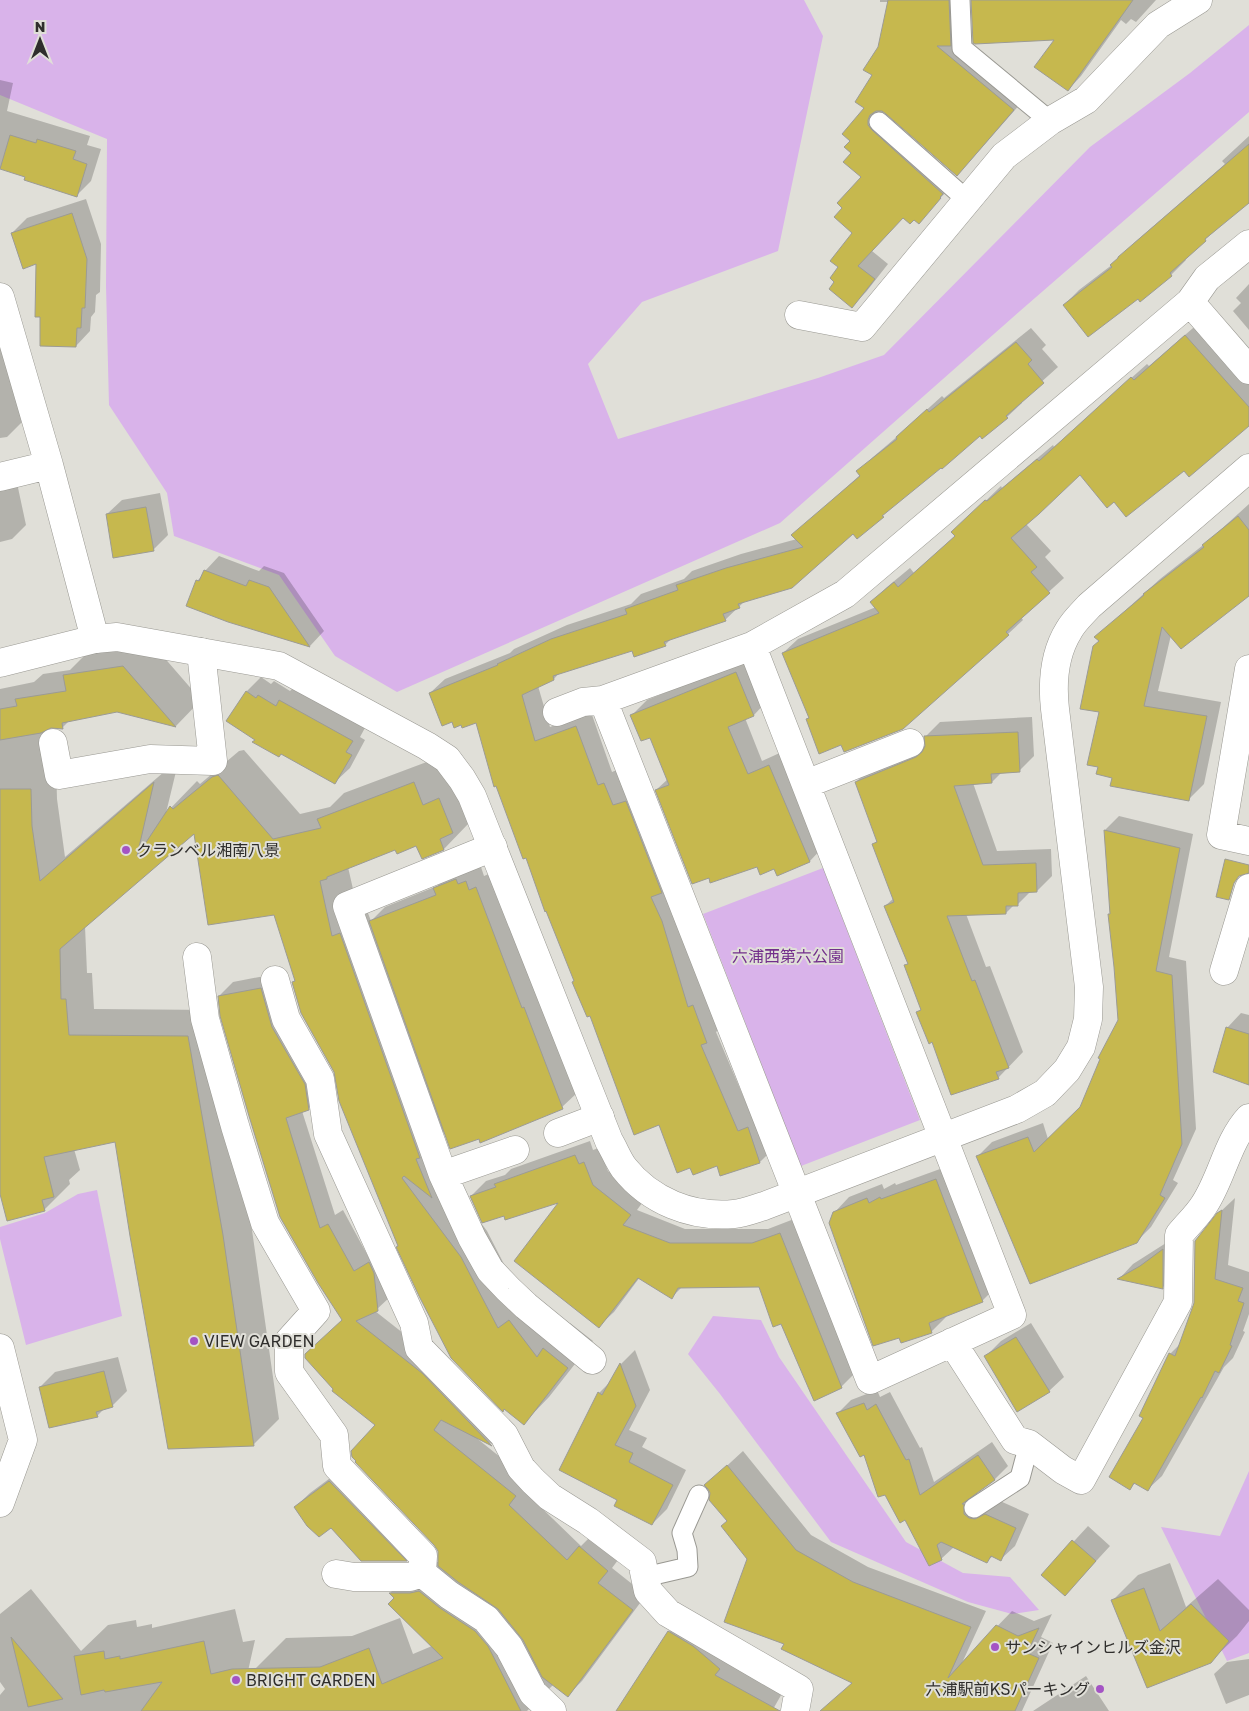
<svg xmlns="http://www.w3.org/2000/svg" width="1249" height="1711" viewBox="0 0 1249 1711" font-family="'Golos Text','Noto Sans JP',sans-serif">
<rect width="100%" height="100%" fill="#e0dfd8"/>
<path fill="#d9b3ea" d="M 0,0 L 804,0 L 823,36 L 778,251 L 642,302 L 588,364 L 618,439 L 818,378 L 884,355 L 1090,147 L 1190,73 L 1249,25 L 1249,112 L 1020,311 L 780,523 L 397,692 L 335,656 L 279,575 L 174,536 L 167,493 L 109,405 L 106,286 L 107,139 L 0,95 Z
M 823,868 L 920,1120 L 801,1166 L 703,914 Z
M 97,1190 L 122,1316 L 26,1345 L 0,1239 L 0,1227 L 45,1213 L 78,1194 Z
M 713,1316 L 761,1320 L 779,1357 L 906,1542 L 963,1573 L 1010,1577 L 1039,1610 L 1012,1614 L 968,1602 L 831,1542 L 720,1394 L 688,1354 Z
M 1249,1471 L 1249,1653 L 1227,1661 L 1161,1527 L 1220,1536 Z"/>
<path fill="#0003" d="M 880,0 L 963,0 L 957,37 L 1028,95 L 971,160 L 957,175 L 882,110 L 886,116 L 954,183 L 919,222 L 914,218 L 903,217 L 872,251 L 888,264 L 866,292 L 852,306 L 836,281 L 840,267 L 854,233 L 844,208 L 863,177 L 852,153 L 851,141 L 866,107 L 889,2 L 880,2 Z
M 973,0 L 1156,0 L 1136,22 L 1131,19 L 1126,24 L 1121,20 L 1081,76 L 1068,90 L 1056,39 Z
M 0,80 L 13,83 L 7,111 L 90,136 L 87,145 L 101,149 L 91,181 L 76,196 L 27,176 L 0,168 Z
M 1249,136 L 1249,201 L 1184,258 L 1186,260 L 1171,275 L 1141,300 L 1138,297 L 1064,305 L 1079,290 L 1117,261 L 1134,243 L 1225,164 L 1222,161 Z
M 86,199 L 101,244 L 100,292 L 96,295 L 95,312 L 91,317 L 90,331 L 76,346 L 42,316 L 37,263 L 12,233 L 27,218 Z
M 1249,284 L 1249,330 L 1233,311 L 1241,303 L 1236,298 Z
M 1200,322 L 1249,376 L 1249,424 L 1184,469 L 1114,500 L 1080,474 L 1026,524 L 1051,551 L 1045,557 L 1064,578 L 1021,617 L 1023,620 L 1008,634 L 902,728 L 842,744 L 807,719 L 810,716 L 783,653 L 798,639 L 876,607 L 872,602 L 887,587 L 910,568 L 914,573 L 956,535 L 968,518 L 1001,486 L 1002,488 L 1053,445 L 1054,447 L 1147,364 L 1149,366 Z
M 1031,328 L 1046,345 L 1042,349 L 1058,367 L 1020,401 L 1022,403 L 1007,417 L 980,435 L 896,503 L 857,537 L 853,532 L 746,600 L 725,620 L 673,637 L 665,645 L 632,649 L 560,672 L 554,679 L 538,686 L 550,727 L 591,712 L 612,772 L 619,769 L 676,906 L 703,993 L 708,991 L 721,1027 L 716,1032 L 752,1117 L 774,1148 L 760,1162 L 721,1175 L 718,1165 L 691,1167 L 591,1014 L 575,981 L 477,721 L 462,723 L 452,721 L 430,693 L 445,679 L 510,653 L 514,649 L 567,625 L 631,604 L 641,594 L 684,579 L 692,571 L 741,554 L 797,539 L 793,535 L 860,475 L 858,472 L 873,457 L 899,435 L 942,396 L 944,398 Z
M 0,336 L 22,422 L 7,437 L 0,438 Z
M 17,483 L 26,525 L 12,539 L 0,542 L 0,487 Z
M 160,493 L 168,535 L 153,550 L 107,514 L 122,500 Z
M 1249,504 L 1249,594 L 1171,635 L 1158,691 L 1221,702 L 1204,784 L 1189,799 L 1113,777 L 1099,766 L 1100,640 L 1096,637 L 1160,579 L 1207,542 Z
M 219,556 L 259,571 L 264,566 L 284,573 L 324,631 L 310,646 L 228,621 L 197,581 L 203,575 L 205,571 Z
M 149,640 L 201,700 L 176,726 L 117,711 L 70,720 L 62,728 L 50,726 L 47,728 L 48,763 L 56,763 L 57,799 L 65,857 L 179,759 L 166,813 L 197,781 L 200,784 L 239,751 L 244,750 L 300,814 L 330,807 L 344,793 L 440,757 L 469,823 L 444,849 L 422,857 L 417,845 L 396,849 L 348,867 L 358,911 L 366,908 L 371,921 L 385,907 L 437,886 L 450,874 L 471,865 L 473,870 L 481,867 L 484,876 L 491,873 L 577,1093 L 562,1107 L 480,1138 L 445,1131 L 442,1134 L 457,1171 L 448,1179 L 487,1231 L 524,1303 L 535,1295 L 562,1331 L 570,1323 L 593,1341 L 549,1397 L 524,1423 L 400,1245 L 335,1071 L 293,982 L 296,979 L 275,914 L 195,832 L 85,926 L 87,973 L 92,973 L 94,1009 L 214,1010 L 249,1209 L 279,1419 L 253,1445 L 116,1141 L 74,1149 L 80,1170 L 69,1180 L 70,1184 L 44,1210 L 0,1190 L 0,689 L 34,682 L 43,674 L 70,670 L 90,650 Z
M 751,658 L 768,700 L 754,715 L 745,718 L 762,761 L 784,751 L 824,846 L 810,861 L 778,874 L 775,868 L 758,866 L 656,790 L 668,779 L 651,736 L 632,715 L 647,700 Z
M 261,677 L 271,684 L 274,681 L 290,691 L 295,686 L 366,726 L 360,737 L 365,740 L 350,768 L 335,782 L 257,739 L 247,691 Z
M 1032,717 L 1034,756 L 1019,771 L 1002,772 L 992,782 L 973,783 L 997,851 L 1051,849 L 1052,876 L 1037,891 L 1031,891 L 1018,904 L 1014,905 L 1006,913 L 966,914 L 986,967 L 990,966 L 1023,1052 L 998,1078 L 933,1041 L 918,1013 L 921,1009 L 906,966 L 909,963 L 885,906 L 894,898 L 874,844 L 878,840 L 856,782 L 871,767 L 926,745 L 925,737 L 940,722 Z
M 1119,816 L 1193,834 L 1169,957 L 1186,961 L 1196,1129 L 1173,1180 L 1178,1183 L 1151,1227 L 1136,1242 L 978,1156 L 992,1142 L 1043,1123 L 1048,1139 L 1081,1107 L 1119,1021 L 1110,914 L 1111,913 L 1105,830 Z
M 275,974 L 322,1094 L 308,1109 L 302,1111 L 335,1215 L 343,1210 L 369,1258 L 384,1249 L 391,1296 L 375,1311 L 436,1359 L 505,1431 L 492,1444 L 474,1436 L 530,1481 L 523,1490 L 581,1546 L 594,1533 L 621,1556 L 612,1568 L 646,1595 L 582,1681 L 568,1695 L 554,1684 L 527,1711 L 252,1711 L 255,1669 L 286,1638 L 352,1636 L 400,1618 L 413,1654 L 432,1646 L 390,1593 L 421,1562 L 439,1562 L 439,1551 L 377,1425 L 335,1389 L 306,1354 L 343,1320 L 219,996 L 233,982 Z
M 1241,1013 L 1249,1015 L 1249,1084 L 1227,1028 Z
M 590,1141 L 593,1150 L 599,1148 L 608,1171 L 645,1199 L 637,1210 L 685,1229 L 768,1229 L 794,1219 L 856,1372 L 841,1387 L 782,1322 L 760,1286 L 683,1286 L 672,1297 L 640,1277 L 614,1312 L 599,1326 L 562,1200 L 504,1214 L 471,1196 L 486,1181 L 505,1175 L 511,1169 Z
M 951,1165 L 997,1286 L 982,1301 L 946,1315 L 946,1317 L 931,1332 L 834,1213 L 849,1197 L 882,1184 L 884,1189 L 895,1183 L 896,1185 Z
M 1235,1198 L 1228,1265 L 1249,1272 L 1249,1314 L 1243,1331 L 1245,1332 L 1233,1358 L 1224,1367 L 1162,1476 L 1148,1489 L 1136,1482 L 1130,1488 L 1145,1418 L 1170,1354 L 1180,1344 L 1195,1303 L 1218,1214 Z
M 1177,1236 L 1177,1273 L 1162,1288 L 1120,1278 L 1133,1264 Z
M 1031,1323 L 1064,1377 L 1049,1391 L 986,1356 L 1001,1341 Z
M 635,1350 L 650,1390 L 629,1430 L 647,1438 L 642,1447 L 686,1470 L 667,1509 L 652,1524 L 619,1499 L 561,1469 L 599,1393 L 612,1380 L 621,1364 Z
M 118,1357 L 127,1391 L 112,1406 L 105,1408 L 97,1416 L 40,1387 L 55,1372 Z
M 877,1390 L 880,1397 L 890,1392 L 920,1448 L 922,1447 L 934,1482 L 992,1442 L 1008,1466 L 995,1479 L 977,1492 L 977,1500 L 1000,1501 L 1029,1514 L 1015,1546 L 1001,1559 L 993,1556 L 987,1561 L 954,1547 L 941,1559 L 905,1519 L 838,1413 L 851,1400 Z
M 743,1451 L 811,1535 L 868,1567 L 986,1611 L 962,1663 L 1012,1611 L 1034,1621 L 1052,1614 L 1041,1637 L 1053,1643 L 1022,1711 L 837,1711 L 830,1704 L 853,1682 L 786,1643 L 749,1559 L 706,1485 Z
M 345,1467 L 420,1546 L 406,1560 L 331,1527 L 295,1507 L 310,1493 Z
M 1088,1526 L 1110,1546 L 1065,1595 L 1043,1575 Z
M 1170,1563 L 1186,1607 L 1218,1579 L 1249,1610 L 1249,1621 L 1237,1636 L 1210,1662 L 1147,1687 L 1112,1601 L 1138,1575 Z
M 31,1589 L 81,1651 L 108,1625 L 136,1620 L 137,1627 L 152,1624 L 152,1628 L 235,1609 L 243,1642 L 255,1640 L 239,1711 L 0,1711 L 0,1695 L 5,1689 L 0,1682 L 0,1614 Z
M 684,1617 L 784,1690 L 772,1711 L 617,1711 L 669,1632 Z
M 1249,1659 L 1249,1695 L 1226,1704 L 1214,1674 L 1227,1662 Z
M 1086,1676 L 1109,1711 L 1033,1711 Z"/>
<path fill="#c6b84e" stroke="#9c9b95" d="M 888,0 L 949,0 L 951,46 L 937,46 L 1014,110 L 957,176 L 886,114 L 882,111 L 876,111 L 870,115 L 868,120 L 868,125 L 872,130 L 943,194 L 940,197 L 941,198 L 919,224 L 914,220 L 910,224 L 903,218 L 858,266 L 875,279 L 852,308 L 829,289 L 834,282 L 830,278 L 838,267 L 830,261 L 852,233 L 834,217 L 842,208 L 837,203 L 861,177 L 843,162 L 851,153 L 844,147 L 850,141 L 842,134 L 864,108 L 855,102 L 872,75 L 863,70 L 878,47 Z
M 971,0 L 1133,0 L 1068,91 L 1034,67 L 1054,40 L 975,44 L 973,43 Z
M 10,135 L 36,143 L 37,139 L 76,151 L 73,159 L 87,164 L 77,197 L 24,180 L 25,177 L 0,169 Z
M 1249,144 L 1249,203 L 1205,239 L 1206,241 L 1170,273 L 1172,276 L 1140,302 L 1138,299 L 1088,337 L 1063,305 L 1112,267 L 1110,265 L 1118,258 L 1118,257 Z
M 72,213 L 87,259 L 85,308 L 82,308 L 81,328 L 77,328 L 76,347 L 40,346 L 40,317 L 35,317 L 36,264 L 23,269 L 11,233 Z
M 1185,335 L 1249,407 L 1249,426 L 1189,477 L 1184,471 L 1126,517 L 1114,502 L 1107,508 L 1080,475 L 1039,514 L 1011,538 L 1037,567 L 1031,572 L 1050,593 L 1006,632 L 1009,635 L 903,729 L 844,752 L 841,745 L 819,754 L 806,719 L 809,718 L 782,653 L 879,613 L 870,602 L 894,582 L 898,587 L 955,536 L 951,532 L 985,500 L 987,501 L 1037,459 L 1039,461 L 1131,377 L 1134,380 Z
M 1016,342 L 1032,360 L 1028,364 L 1044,383 L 1006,416 L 1008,418 L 982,439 L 980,436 L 942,469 L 941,468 L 882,516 L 884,517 L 857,539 L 853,534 L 792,588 L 738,604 L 740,608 L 723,614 L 726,621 L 664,642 L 666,646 L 634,657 L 632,651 L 553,676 L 554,680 L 522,695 L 535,741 L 576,726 L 598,785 L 604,783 L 613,805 L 626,801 L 662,893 L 651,897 L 662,921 L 688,1007 L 693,1005 L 707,1043 L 701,1045 L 738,1131 L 748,1127 L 760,1163 L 720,1176 L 717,1166 L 693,1175 L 690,1168 L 677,1173 L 659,1125 L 634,1135 L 590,1016 L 587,1017 L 572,982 L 574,981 L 546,911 L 545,912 L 526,858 L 523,859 L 496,786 L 494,787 L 476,723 L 462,728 L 461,725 L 454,728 L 452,722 L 442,726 L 429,693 L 498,665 L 497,664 L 551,639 L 627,614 L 625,609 L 678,590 L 676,585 L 726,568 L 803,547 L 791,535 L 860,476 L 856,471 L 897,439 L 896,437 L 927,409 L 929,412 Z
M 146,507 L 154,551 L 113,558 L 106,514 Z
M 1238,516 L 1249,530 L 1249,596 L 1181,649 L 1162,627 L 1144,706 L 1207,716 L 1189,801 L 1110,786 L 1112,778 L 1096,774 L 1098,767 L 1087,765 L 1099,712 L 1080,709 L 1093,646 L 1099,641 L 1094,637 L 1144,595 L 1143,594 L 1204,547 L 1202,545 Z
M 204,570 L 246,586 L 249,580 L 269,587 L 310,647 L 228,622 L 186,606 L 196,580 L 199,581 Z
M 123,666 L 176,727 L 117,712 L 62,723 L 63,729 L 51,728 L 41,733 L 0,740 L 0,709 L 17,706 L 15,699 L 66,691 L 63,675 Z
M 736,672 L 754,716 L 728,727 L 748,774 L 769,765 L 810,862 L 777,876 L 774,869 L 760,875 L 757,867 L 710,883 L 709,878 L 692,884 L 655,790 L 669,785 L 650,738 L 641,741 L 630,715 Z
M 246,691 L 256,698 L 258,695 L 276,706 L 279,700 L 353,741 L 346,752 L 352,755 L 335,784 L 281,754 L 279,757 L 252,742 L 255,740 L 226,721 Z
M 1018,732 L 1020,772 L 991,774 L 992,783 L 954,786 L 983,865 L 1036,863 L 1037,892 L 1018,893 L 1018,906 L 1006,906 L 1006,914 L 947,916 L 972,981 L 975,980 L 1009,1068 L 996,1072 L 999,1079 L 951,1095 L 932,1042 L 929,1044 L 916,1012 L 921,1010 L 904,965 L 908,964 L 884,906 L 894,902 L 872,844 L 877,842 L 855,782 L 916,757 L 922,752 L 925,746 L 924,736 Z
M 218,775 L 273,839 L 321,828 L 317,819 L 414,782 L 423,805 L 439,798 L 453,833 L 440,839 L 444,850 L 422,859 L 416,846 L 397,854 L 395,850 L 327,877 L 327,879 L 320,881 L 332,936 L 340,933 L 420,1158 L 416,1159 L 432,1198 L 404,1176 L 402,1178 L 461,1257 L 498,1328 L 509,1320 L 537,1357 L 543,1348 L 568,1368 L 524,1425 L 504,1409 L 503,1412 L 451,1358 L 419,1296 L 396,1247 L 398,1246 L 339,1101 L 334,1072 L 301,1013 L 292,982 L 295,981 L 274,915 L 208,925 L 194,834 L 60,949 L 61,999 L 66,999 L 69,1035 L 188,1036 L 223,1235 L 254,1446 L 168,1449 L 130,1236 L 115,1142 L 44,1157 L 54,1197 L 42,1200 L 45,1211 L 7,1221 L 0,1194 L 0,789 L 31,789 L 32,826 L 40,881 L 154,782 L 137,856 L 170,806 L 173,809 L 212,777 Z
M 1104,830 L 1180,848 L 1156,971 L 1172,975 L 1182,1144 L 1160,1195 L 1165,1198 L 1137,1243 L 1030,1284 L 976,1156 L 1028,1137 L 1034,1152 L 1080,1107 L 1100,1059 L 1098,1058 L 1118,1020 L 1114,967 L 1108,914 L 1110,914 Z
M 1225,859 L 1249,865 L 1249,873 L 1239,876 L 1234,883 L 1229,900 L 1216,897 Z
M 456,879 L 458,884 L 466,881 L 469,890 L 476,887 L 522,1008 L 524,1007 L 563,1109 L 480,1143 L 479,1139 L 450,1149 L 369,921 L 436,895 L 433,888 Z
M 261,988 L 272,1027 L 305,1084 L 309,1110 L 286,1118 L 320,1228 L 328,1224 L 354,1271 L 369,1262 L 374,1273 L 378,1311 L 356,1321 L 422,1373 L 492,1446 L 441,1420 L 434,1430 L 516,1496 L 509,1505 L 567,1560 L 579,1546 L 608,1571 L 598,1583 L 633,1610 L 568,1697 L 542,1677 L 523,1640 L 498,1609 L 458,1582 L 438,1566 L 438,1551 L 434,1545 L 355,1462 L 356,1461 L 352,1457 L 351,1451 L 375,1425 L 332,1391 L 333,1389 L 305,1358 L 305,1354 L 342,1320 L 318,1283 L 280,1217 L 249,1116 L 220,1016 L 218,996 Z
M 1226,1027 L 1249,1034 L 1249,1085 L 1213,1072 Z
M 575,1155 L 579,1164 L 584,1162 L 593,1185 L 631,1215 L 623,1225 L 670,1243 L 752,1243 L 780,1233 L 842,1388 L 814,1401 L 781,1324 L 773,1327 L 759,1287 L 678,1288 L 672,1299 L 638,1278 L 599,1328 L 514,1261 L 558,1203 L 505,1220 L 504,1216 L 482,1223 L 470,1196 L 496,1187 L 494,1184 Z
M 936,1179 L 983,1302 L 929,1323 L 932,1333 L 901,1343 L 899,1338 L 873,1346 L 829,1223 L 833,1212 L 867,1198 L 869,1203 L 880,1197 L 881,1199 Z
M 1222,1210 L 1215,1279 L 1243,1288 L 1238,1301 L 1244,1303 L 1230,1345 L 1232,1346 L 1219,1373 L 1215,1371 L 1202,1398 L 1201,1397 L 1148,1491 L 1134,1483 L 1130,1490 L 1109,1477 L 1143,1418 L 1139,1416 L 1169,1353 L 1175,1356 L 1194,1303 L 1195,1241 L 1217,1213 Z
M 1163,1249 L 1163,1289 L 1117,1279 L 1140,1266 Z
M 1016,1337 L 1050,1392 L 1017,1412 L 984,1356 Z
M 620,1363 L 636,1406 L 615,1445 L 633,1453 L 629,1462 L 673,1485 L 652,1525 L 614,1506 L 617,1500 L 559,1470 L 598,1392 L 602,1395 Z
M 104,1371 L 113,1407 L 96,1412 L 98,1417 L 49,1428 L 39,1387 Z
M 864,1403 L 867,1410 L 876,1404 L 906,1460 L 909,1459 L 920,1495 L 978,1455 L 995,1480 L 962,1504 L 964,1504 L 964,1514 L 969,1518 L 975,1519 L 985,1514 L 1016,1528 L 1001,1561 L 991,1556 L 987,1563 L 941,1542 L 937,1545 L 942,1560 L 929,1566 L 905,1520 L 900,1523 L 885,1495 L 878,1497 L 864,1455 L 860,1457 L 836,1413 Z
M 727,1465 L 796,1550 L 853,1582 L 971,1627 L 948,1678 L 996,1625 L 1018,1636 L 1039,1628 L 1027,1653 L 1039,1658 L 1015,1711 L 820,1711 L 852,1683 L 781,1649 L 784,1644 L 724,1622 L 747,1559 L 721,1526 L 727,1521 L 709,1500 L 710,1493 L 708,1489 L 704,1485 Z
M 329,1481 L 407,1561 L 361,1561 L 331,1528 L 319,1537 L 307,1526 L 294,1507 Z
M 1072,1540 L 1096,1561 L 1065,1596 L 1041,1575 Z
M 1144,1588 L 1160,1631 L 1191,1604 L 1229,1641 L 1211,1663 L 1147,1688 L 1111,1600 Z
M 419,1591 L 440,1608 L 475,1631 L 488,1646 L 521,1711 L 141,1711 L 162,1682 L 105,1692 L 104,1690 L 81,1695 L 74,1656 L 104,1651 L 105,1659 L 120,1656 L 120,1659 L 204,1641 L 211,1674 L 232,1669 L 320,1667 L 369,1648 L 382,1684 L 443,1658 L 388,1604 L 394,1598 L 389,1593 L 410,1593 Z
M 668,1631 L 693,1646 L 720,1669 L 715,1675 L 780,1711 L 616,1711 Z
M 11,1637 L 63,1699 L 28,1707 Z"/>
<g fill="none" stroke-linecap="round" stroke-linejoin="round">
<defs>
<path id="lane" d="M 960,0 L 962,48 L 1050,121
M 879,122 L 967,200
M 974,1508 L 1020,1478 L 1029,1444
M 645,1577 L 688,1567 L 687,1550 L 682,1533 L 699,1495"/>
<path id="street" d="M 0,297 L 49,465 L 95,639
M 1190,302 L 1207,278 L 1249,244
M 799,315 L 862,327 L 1004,156 L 1050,121 L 1086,100 L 1158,25 L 1198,0
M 0,477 L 49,465
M 1249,669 L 1221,835 L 1249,841
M 603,700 L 870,1380 L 1012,1315 L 752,646
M 557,712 L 583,702 L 603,700 L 752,646 L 845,594 L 1190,302 L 1249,370
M 53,743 L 59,775 L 150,759 L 213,761 L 201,652
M 806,784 L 910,743
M 493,847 L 347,906 L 443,1175 L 472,1238 L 490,1270 L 508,1289 L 526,1306 L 592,1360
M 197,957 L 205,1019 L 235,1126 L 265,1223 L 316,1311 L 289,1341 L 289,1372 L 334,1435 L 337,1466 L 423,1556 L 422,1573 L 449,1595 L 486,1619 L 509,1647 L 533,1693 L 552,1711
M 1224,971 L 1249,888
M 275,980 L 286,1019 L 320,1079 L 328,1134 L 414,1323 L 419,1348 L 504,1435 L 521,1468 L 533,1481 L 550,1497 L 588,1521 L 642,1562 L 648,1591 L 668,1613 L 799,1689 L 795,1711
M 558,1133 L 600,1117
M 443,1175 L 515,1150
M 952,1342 L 1015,1440 L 1029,1444 L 1063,1470 L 1081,1480 L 1178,1302 L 1179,1235 C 1187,1225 1197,1216 1204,1205 C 1222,1178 1227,1142 1249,1118
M 0,1348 L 23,1440 L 0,1503
M 336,1574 L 354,1577 L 410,1577 L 422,1573"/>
<path id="secondary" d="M 0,663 L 95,639 L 117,637 L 279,666 L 427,746 L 447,759 L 462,779 L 472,796 L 609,1141 C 614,1149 618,1160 624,1168 C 650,1201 692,1218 734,1214 C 744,1213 754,1209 764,1206 L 1017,1109 L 1045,1093 L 1067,1070 L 1081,1047 L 1088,1019 L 1089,987 L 1055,709 C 1052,682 1054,654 1069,630 C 1074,621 1082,614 1089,606 L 1249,468"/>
</defs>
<use href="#lane" stroke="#999892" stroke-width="21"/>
<use href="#street" stroke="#999892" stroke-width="29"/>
<use href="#secondary" stroke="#999892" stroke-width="29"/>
<use href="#lane" stroke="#fff" stroke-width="19"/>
<use href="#street" stroke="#fff" stroke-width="28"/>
<use href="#secondary" stroke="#fff" stroke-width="28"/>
</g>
<g fill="#a454c4" stroke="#e0dfd8" stroke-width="2">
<circle cx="126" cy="850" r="5"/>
<circle cx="194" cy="1341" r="5"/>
<circle cx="995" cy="1647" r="5"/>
<circle cx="236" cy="1680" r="5"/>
<circle cx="1100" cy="1689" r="5"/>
</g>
<g text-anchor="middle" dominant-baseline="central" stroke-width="4" stroke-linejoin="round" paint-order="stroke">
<g font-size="16" fill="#2f2e2c" stroke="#e0dfd8" text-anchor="start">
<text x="136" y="850">クランベル湘南八景</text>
<text x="204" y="1341">VIEW GARDEN</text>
<text x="1005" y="1647">サンシャインヒルズ金沢</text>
<text x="246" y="1680">BRIGHT GARDEN</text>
<text x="1090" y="1689" text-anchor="end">六浦駅前KSパーキング</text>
</g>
<g font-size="16" fill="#722e8b" stroke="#e0dfd8">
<text x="788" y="956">六浦西第六公園</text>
</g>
</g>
<g transform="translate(40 40)" stroke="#e0dfd8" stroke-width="4" paint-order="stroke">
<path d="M0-4L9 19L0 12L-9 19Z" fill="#2f2e2c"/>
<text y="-8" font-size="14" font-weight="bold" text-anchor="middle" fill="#2f2e2c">N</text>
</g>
</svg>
